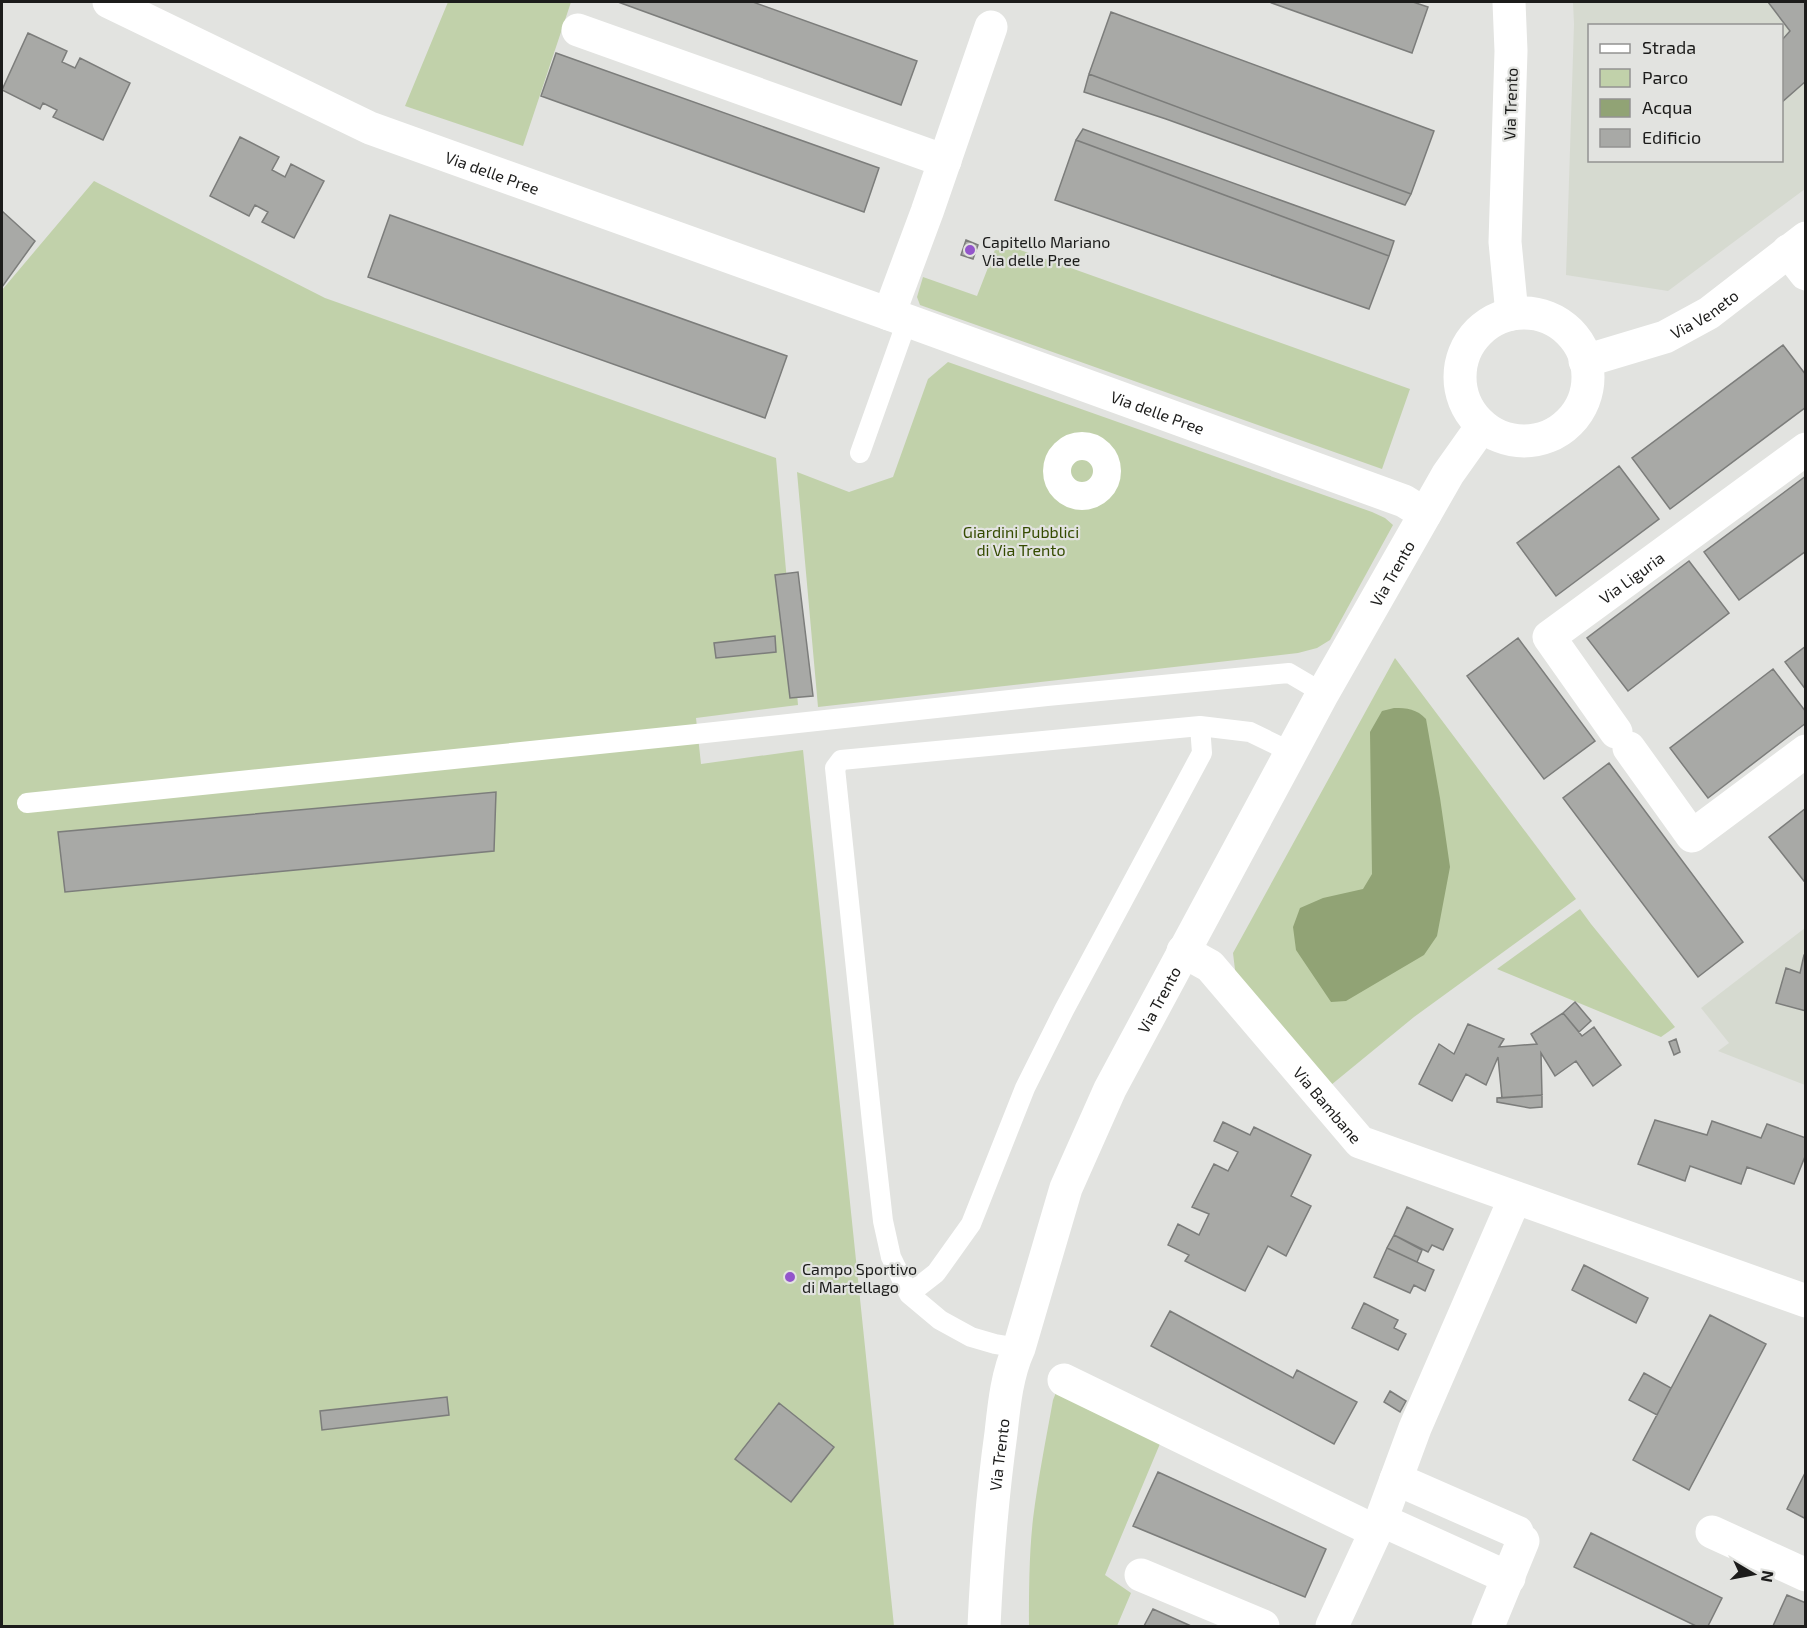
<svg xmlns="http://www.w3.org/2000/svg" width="1807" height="1628" viewBox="0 0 1807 1628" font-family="'Exo 2',sans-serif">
<rect width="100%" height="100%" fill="#e2e3e0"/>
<path fill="#d6dad0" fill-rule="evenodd" d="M 1573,2 L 1805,2 L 1805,189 L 1668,291 L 1566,275 L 1574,24 ZM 1590,26 L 1782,26 L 1782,160 L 1590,160 Z
M 1805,928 L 1805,1085 L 1718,1051 L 1729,1043 L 1701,1008 Z"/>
<path fill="#c1d1aa" d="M 448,2 L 571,2 L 523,146 L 405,106 Z
M 94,181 L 325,298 L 776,458 L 798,705 L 696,718 L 701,764 L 803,750 L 894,1626 L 2,1626 L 2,290 Z
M 998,242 L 1410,389 L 1382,469 L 920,305 L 917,297 L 923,277 L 977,296 Z
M 948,362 L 1372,512 L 1385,518 L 1393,525 L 1330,640 L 1317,648 L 1298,653 L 818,707 L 797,472 L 849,492 L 893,477 L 928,379 Z
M 1395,658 L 1576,899 L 1414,1017 L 1331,1085 L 1236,978 L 1233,953 Z
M 1580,909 L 1591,924 L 1675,1027 L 1661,1037 L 1497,969 Z
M 1057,1390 L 1162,1439 L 1105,1575 L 1131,1593 L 1117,1626 L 1029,1626 C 1029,1591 1029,1555 1033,1519 C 1038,1479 1046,1439 1053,1400 Z"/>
<path fill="#91a375" d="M 1394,708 C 1407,708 1417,709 1426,719 L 1440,798 L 1450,867 L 1437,936 L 1424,955 L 1346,1001 L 1331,1002 L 1296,950 L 1293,927 L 1300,908 L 1323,898 L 1363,889 L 1372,874 L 1370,732 L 1382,711 Z"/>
<path fill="#a8a9a6" stroke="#7c7d7b" stroke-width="1.5" d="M 618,2 L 753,2 L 917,61 L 901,105 Z
M 1269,2 L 1413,2 L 1428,7 L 1412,53 Z
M 1768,2 L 1806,2 L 1806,81 L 1782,102 L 1782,40 L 1790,31 Z
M 1111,12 L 1434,131 L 1411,194 L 1089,74 Z
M 28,33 L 67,51 L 62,62 L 75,68 L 80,58 L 130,83 L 103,140 L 53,117 L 57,110 L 43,103 L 40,109 L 2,90 Z
M 556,53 L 879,168 L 864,212 L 541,96 Z
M 1089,74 L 1411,194 L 1405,205 L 1166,119 L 1084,92 Z
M 1083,129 L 1394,241 L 1389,256 L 1076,140 Z
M 240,137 L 279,157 L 272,170 L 285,177 L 291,164 L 324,181 L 294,238 L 262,222 L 268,212 L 255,205 L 249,216 L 210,196 Z
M 1076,140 L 1389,256 L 1369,309 L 1055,200 Z
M 2,211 L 35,241 L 2,287 Z
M 390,215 L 787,356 L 765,418 L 368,277 Z
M 966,240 L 978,245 L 973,259 L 961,255 Z
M 1783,345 L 1806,375 L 1806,407 L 1670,509 L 1632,458 Z
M 1619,466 L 1659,519 L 1556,596 L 1517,543 Z
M 1806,476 L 1806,551 L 1739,600 L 1704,552 Z
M 1689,561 L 1729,613 L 1628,691 L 1587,638 Z
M 798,572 L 813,696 L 790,698 L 775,575 Z
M 775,636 L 776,652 L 716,658 L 714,643 Z
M 1518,638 L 1595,741 L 1544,779 L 1467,676 Z
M 1806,646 L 1806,690 L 1785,662 Z
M 1773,669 L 1806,712 L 1806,723 L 1708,798 L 1670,748 Z
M 1609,763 L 1743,942 L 1698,977 L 1563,798 Z
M 496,792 L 494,851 L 65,892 L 58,832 Z
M 1806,808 L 1806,880 L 1804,881 L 1769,837 Z
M 1806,954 L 1806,1011 L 1776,1003 L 1786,968 L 1800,973 L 1804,955 Z
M 1575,1002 L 1591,1021 L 1579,1032 L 1563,1013 Z
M 1563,1013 L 1582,1036 L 1594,1027 L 1621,1065 L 1593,1086 L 1576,1061 L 1555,1076 L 1541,1053 L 1542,1095 L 1502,1098 L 1498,1057 L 1486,1085 L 1466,1074 L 1452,1101 L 1419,1084 L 1439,1044 L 1454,1054 L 1468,1024 L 1504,1039 L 1499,1047 L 1537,1044 L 1531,1034 Z
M 1676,1039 L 1680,1052 L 1674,1055 L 1669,1042 Z
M 1542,1095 L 1542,1107 L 1530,1108 L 1497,1102 L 1497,1098 Z
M 1655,1120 L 1707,1135 L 1712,1121 L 1761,1138 L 1767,1124 L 1806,1138 L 1806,1154 L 1794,1184 L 1747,1167 L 1741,1184 L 1690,1166 L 1685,1181 L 1638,1164 Z
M 1223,1122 L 1250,1135 L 1254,1127 L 1311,1155 L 1291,1196 L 1311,1206 L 1286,1256 L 1268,1246 L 1245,1291 L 1185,1261 L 1189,1255 L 1168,1245 L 1178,1224 L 1199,1235 L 1209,1214 L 1192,1207 L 1214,1164 L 1228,1171 L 1238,1152 L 1214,1141 Z
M 1407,1207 L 1453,1229 L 1443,1250 L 1432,1245 L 1428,1252 L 1394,1235 Z
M 1394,1235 L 1422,1250 L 1417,1262 L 1387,1248 Z
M 1387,1248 L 1434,1270 L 1425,1291 L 1414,1285 L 1410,1293 L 1374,1277 Z
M 1584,1265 L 1648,1298 L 1636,1323 L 1572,1290 Z
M 1364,1303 L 1398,1320 L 1394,1328 L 1406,1334 L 1398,1350 L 1352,1328 Z
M 1170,1311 L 1293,1378 L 1297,1370 L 1357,1402 L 1334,1444 L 1151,1346 Z
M 1710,1315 L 1766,1344 L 1689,1490 L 1633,1460 Z
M 1644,1373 L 1671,1388 L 1657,1415 L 1629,1400 Z
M 1390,1391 L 1406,1401 L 1400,1412 L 1384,1402 Z
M 447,1397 L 449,1415 L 322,1430 L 320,1411 Z
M 779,1403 L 834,1447 L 791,1502 L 735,1459 Z
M 1806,1471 L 1806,1519 L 1787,1509 Z
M 1158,1472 L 1326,1549 L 1305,1597 L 1133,1526 Z
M 1591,1533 L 1722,1598 L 1708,1626 L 1696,1626 L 1574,1567 Z
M 1787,1595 L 1806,1603 L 1806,1626 L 1773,1626 Z
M 1153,1609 L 1191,1626 L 1144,1626 Z"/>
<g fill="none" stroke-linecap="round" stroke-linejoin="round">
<path stroke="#fff" stroke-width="20" d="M 860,453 L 907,321
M 27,803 L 696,734 L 1047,696 L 1289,673 L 1323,693
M 909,1294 L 936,1273 L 971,1224 L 1025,1088 L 1064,1010 L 1202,753 L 1200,726
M 1019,1348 L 995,1344 L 971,1337 L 940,1320 L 909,1294 L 891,1257 L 883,1221 L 873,1132 L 835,768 L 841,760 L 1200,726 L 1250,732 L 1291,752"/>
<path stroke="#fff" stroke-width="28" d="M1057 471a25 25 0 1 1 50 0a25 25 0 1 1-50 0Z"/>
<g stroke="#fff" stroke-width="33">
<path id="s1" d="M 109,2 L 370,128 L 889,314 L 927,212 L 991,27"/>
<path d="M 578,30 L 945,161"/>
<path d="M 1788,251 L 1806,274"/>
<path id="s2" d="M 889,314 L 1404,501 L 1425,514"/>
<path id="s3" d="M 1585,361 L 1665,337 L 1709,313 L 1806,238"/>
<path id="s4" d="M 1616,732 L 1549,637 L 1806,449"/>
<path d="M 1629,748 L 1692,836 L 1806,751"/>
<path id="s5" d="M 1183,951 L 1210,966 L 1360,1142 L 1806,1301"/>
<path d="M 1064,1380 L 1375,1531"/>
<path d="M 1396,1479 L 1517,1532 L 1520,1541 L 1523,1541 L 1488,1626"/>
<path d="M 1381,1520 L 1509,1578"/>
<path d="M 1712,1532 L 1806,1575"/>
<path d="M 1141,1575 L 1263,1626"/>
<path d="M 1332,1626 L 1381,1520 L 1415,1428 L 1515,1198"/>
</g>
<g stroke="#fff" stroke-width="33">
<path d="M 1509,2 L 1511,51 L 1505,242 L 1512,314"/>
<circle cx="1524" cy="377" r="64"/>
<path id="s6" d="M 984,1626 C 987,1562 992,1498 1001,1433 C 1004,1405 1007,1374 1019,1348 L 1066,1188 L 1110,1089 L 1323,693 L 1448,474 L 1482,426"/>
</g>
</g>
<g fill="#9355cb" stroke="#e2e3e0" stroke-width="2">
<circle cx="970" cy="250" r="6"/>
<circle cx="790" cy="1277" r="6"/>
</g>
<g text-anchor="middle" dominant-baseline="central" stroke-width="4.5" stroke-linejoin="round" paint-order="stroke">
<g font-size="16" fill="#1c1c1b" stroke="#e2e3e0">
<text transform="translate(1510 104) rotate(-88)">Via Trento</text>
<text stroke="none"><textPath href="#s1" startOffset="420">Via delle Pree</textPath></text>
<text stroke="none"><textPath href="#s3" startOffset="129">Via Veneto</textPath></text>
<text stroke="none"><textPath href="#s2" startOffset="286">Via delle Pree</textPath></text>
<text stroke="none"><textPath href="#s6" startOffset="1144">Via Trento</textPath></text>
<text stroke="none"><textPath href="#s4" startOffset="218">Via Liguria</textPath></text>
<text stroke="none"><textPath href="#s6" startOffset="658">Via Trento</textPath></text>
<text stroke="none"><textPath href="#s5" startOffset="213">Via Bambane</textPath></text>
<text stroke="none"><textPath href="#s6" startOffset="172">Via Trento</textPath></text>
</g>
<g font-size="16" fill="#1c1c1b" stroke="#e2e3e0" text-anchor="start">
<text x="982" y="241">Capitello Mariano<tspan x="982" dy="18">Via delle Pree</tspan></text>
<text x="802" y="1268">Campo Sportivo<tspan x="802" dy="18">di Martellago</tspan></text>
</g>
<g font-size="16" fill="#354b00" stroke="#e2e3e0">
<text x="1021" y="531">Giardini Pubblici<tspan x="1021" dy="18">di Via Trento</tspan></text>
</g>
</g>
<rect width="1807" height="1628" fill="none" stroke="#1c1c1b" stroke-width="6"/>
<rect x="1588" y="24" width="195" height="138" fill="#e2e3e0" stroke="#939391" stroke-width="1.5"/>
<rect x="1600" y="44" width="30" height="9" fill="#ffffff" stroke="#939391" stroke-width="1.5"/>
<text x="1642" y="54" font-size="18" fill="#1c1c1b">Strada</text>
<rect x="1600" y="69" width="30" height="18" fill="#c1d1aa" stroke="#939391" stroke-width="1.5"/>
<text x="1642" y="84" font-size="18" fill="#1c1c1b">Parco</text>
<rect x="1600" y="99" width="30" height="18" fill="#91a375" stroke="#939391" stroke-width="1.5"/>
<text x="1642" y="114" font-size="18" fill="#1c1c1b">Acqua</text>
<rect x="1600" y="129" width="30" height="18" fill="#a8a9a6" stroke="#939391" stroke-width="1.5"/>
<text x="1642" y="144" font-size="18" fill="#1c1c1b">Edificio</text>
<g transform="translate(1753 1574) rotate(100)" stroke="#e2e3e0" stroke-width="4.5" paint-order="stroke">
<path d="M0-4.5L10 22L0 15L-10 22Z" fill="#1c1c1b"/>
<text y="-9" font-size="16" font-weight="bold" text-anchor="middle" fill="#1c1c1b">N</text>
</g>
</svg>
